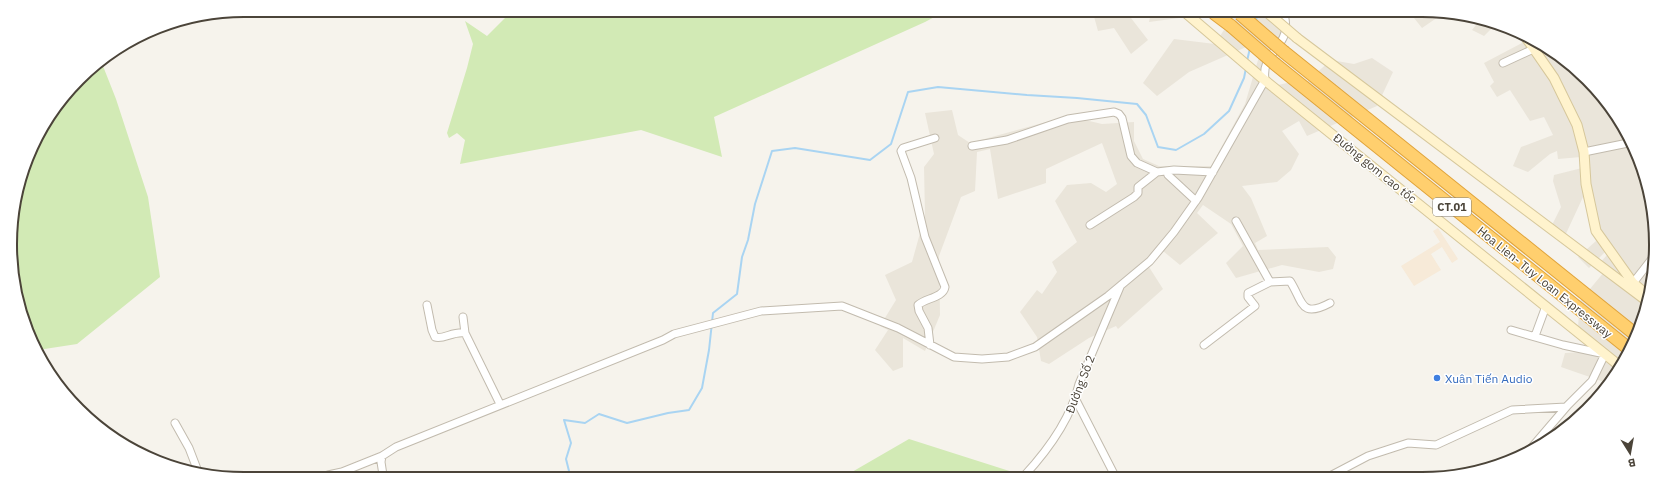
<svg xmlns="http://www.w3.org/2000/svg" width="1666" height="489" viewBox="0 0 1666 489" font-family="'IBM Plex Sans',sans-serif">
<rect width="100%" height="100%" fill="#f6f3ec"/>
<path fill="#eae5da" d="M 1093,13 L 1143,13 L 1131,18 L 1148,40 L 1131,54 L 1114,28 L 1098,31 Z
M 1151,13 L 1180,13 L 1179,18 L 1149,22 Z
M 1218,14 L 1288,14 L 1291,32 L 1272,58 L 1267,74 L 1274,86 L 1291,82 L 1303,85 L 1331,60 L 1354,64 L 1372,58 L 1393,72 L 1377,106 L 1307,136 L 1299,121 L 1282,131 L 1299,154 L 1291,170 L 1277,182 L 1242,186 L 1251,198 L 1267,236 L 1255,243 L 1258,250 L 1328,247 L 1336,257 L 1333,269 L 1319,272 L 1282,265 L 1236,278 L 1226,263 L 1243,246 L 1231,224 L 1203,205 L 1197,213 L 1218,233 L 1180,265 L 1163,251 L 1149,267 L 1163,289 L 1118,329 L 1116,326 L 1089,338 L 1049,364 L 1041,361 L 1037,337 L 1020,312 L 1037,290 L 1042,294 L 1057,272 L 1052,262 L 1077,242 L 1055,201 L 1067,185 L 1091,183 L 1106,192 L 1117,184 L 1102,143 L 1046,169 L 1046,183 L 998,199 L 990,149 L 977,152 L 975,191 L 961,197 L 939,256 L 940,315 L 925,351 L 903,338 L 903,367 L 893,371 L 875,350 L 888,330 L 880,326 L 896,300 L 885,275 L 912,262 L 925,215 L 924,167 L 934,154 L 925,113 L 952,110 L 958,135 L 970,143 L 1068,116 L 1102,124 L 1134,122 L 1134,141 L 1143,159 L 1159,166 L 1211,166 L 1245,104 L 1261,50 L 1253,44 L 1189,72 L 1157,96 L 1143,83 L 1174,39 L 1215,44 L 1229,22 Z
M 1415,14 L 1440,14 L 1441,15 L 1422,28 L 1414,18 Z
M 1480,20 L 1494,26 L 1484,36 L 1472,30 Z
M 1518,35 L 1552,50 L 1617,114 L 1652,199 L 1651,290 L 1625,362 L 1607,383 L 1561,367 L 1565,353 L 1602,351 L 1578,327 L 1580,301 L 1604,272 L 1598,265 L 1607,255 L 1605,252 L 1589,268 L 1578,257 L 1596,241 L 1583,197 L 1564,238 L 1549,231 L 1561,207 L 1553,181 L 1554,175 L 1582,168 L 1581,157 L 1558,159 L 1557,151 L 1550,154 L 1528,172 L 1513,166 L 1521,147 L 1553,135 L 1544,117 L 1530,121 L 1510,90 L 1497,97 L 1490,86 L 1494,82 L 1484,63 L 1522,43 Z"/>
<path fill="#f7ead8" d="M 1438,228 L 1458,259 L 1452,263 L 1442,247 L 1431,254 L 1441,270 L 1414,286 L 1401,266 L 1440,242 L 1433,231 Z"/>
<path fill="#d2eab5" d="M 512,11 L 942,13 L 925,22 L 714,117 L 722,157 L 641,130 L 460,164 L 465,140 L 457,133 L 449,138 L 447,133 L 467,68 L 473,44 L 465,21 L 487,36 Z
M 101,61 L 116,99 L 148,197 L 160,277 L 77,344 L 38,350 L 18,305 L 12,214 L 34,141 L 90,68 Z
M 909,439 L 1025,476 L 845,476 Z"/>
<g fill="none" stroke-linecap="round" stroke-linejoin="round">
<path stroke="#a9d4f2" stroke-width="2" d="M 1256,22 L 1257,14
M 1247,61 L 1250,48
M 570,475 L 566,459 L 571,443 L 564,420 L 585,423 L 599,414 L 627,423 L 668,413 L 689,410 L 702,388 L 709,350 L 713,313 L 737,294 L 742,257 L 748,240 L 755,204 L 772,151 L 795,148 L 870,160 L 891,144 L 908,92 L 938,87 L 1027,95 L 1077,98 L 1137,104 L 1146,115 L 1158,147 L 1176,150 L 1204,134 L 1229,111 L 1244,78 L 1246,68"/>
<defs>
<path id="street" d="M 1503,63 L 1542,45
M 972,146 L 1007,140 L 1068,119 L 1114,112 L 1119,114 L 1122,118 L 1131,156 L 1137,163 L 1157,172
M 1584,152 L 1628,143
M 1168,175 L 1196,201
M 1236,221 L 1270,282
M 1090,225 L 1134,197 L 1138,193 L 1138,187 L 1157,172 L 1174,170 L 1213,172
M 1633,283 L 1651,260
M 427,305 L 432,330 L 435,337 C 443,340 453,331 465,333
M 463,317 L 465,333 L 500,404
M 1535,336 L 1546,306
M 930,345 L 928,328 L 919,311 L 918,305 C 925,298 943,298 945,287 L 925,237 L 911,178 L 901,151 L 903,148 L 935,138
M 1204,345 L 1255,306 L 1248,297 L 1248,293 L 1270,282 L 1290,281 C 1303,301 1300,319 1330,303
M 1076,400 L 1115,476
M 175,423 L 189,448 L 199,474
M 1526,454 L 1568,405
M 382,456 L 381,462 L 383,475
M 328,475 L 342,472 L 382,456 L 396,447 L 663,340 L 674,334 L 761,311 L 842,306 L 898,328 L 954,357 L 982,359 L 1008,357 L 1035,347 L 1108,296 L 1150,261 L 1174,232 L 1198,198 L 1265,80 C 1262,59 1275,54 1283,38 C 1287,31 1286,22 1284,14
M 1024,476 C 1049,449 1071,419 1079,384 L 1120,287
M 1328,477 L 1368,456 L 1408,443 L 1436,445 L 1512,410 L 1566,407 L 1592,381 L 1605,354 L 1563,345 L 1511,330"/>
<path id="secondary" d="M 1187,14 L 1262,78 L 1621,367
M 1297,38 L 1647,301
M 1527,39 L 1554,78 L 1577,125 L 1584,152 L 1586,184 L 1596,231 L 1633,283 L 1640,289"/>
<path id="highway" d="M 1215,14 L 1231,26
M 1284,52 L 1635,334
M 1275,64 L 1629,349"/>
</defs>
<use href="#street" stroke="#c2bbae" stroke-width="9"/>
<use href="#secondary" stroke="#d6c79b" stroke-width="11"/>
<use href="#highway" stroke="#e0a43c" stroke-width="14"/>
<use href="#street" stroke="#fff" stroke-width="7"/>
<use href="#secondary" stroke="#fff3cd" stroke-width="9"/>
<use href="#highway" stroke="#ffcf6e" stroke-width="12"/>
<defs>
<path id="secondary-bridge" d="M 1269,14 L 1297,38"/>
<path id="highway-bridge" d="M 1240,14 L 1284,52
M 1231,26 L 1275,64"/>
</defs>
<use href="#secondary-bridge" stroke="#d6c79b" stroke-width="11" stroke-linecap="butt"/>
<use href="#highway-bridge" stroke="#e0a43c" stroke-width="14" stroke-linecap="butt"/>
<use href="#secondary-bridge" stroke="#fff3cd" stroke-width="9"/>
<use href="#highway-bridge" stroke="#ffcf6e" stroke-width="12"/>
</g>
<circle fill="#3f7fe0" stroke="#fff" stroke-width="1.5" cx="1437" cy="378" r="4"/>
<g text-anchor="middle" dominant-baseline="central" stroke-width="3" stroke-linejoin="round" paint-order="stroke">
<rect fill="#fff" stroke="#817c74" stroke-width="1" x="1433" y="198" width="38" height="18" rx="3"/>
<g font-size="11" font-weight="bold" fill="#4b4439">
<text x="1452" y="207">CT.01</text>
</g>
<g font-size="12" fill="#4b4439" stroke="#fff">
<text transform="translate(1375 168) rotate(39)">Đường gom cao tốc</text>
<text transform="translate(1545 282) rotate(39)">Hoa Lien- Tuy Loan Expressway</text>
<text transform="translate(1080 384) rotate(-69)">Đường Số 2</text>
</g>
<g font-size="12" fill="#366cbe" stroke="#fff" text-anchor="start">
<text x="1445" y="378">Xuân Tiến Audio</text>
</g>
</g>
<path d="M0 0H1666V489H0ZM244 17H1422A227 227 0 0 1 1649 244V245A227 227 0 0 1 1422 472H244A227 227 0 0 1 17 245V244A227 227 0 0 1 244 17Z" fill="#fff" fill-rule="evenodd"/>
<path fill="none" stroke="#4b4439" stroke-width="2" d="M244 17H1422A227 227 0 0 1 1649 244V245A227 227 0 0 1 1422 472H244A227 227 0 0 1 17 245V244A227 227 0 0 1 244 17Z"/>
<g transform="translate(1630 453) rotate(169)" stroke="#ffffff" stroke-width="3" paint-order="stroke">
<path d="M0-3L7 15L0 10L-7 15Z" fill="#4b4439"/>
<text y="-6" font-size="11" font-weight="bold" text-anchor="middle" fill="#4b4439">B</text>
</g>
</svg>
